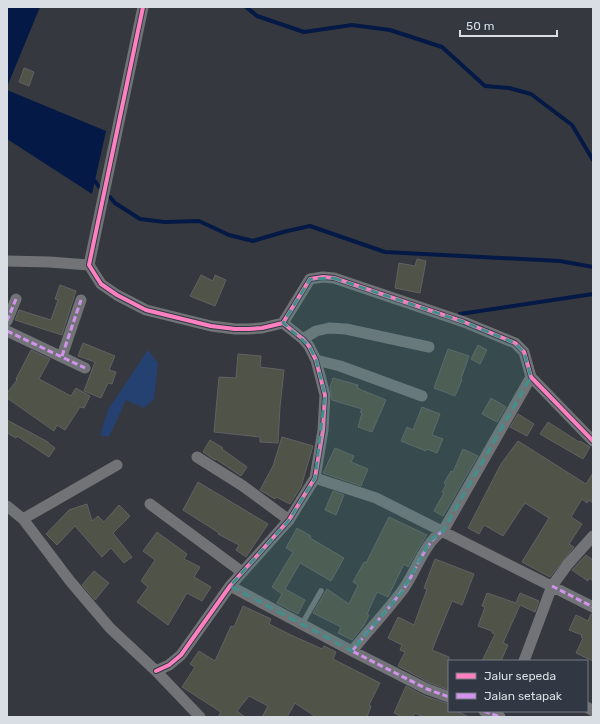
<svg xmlns="http://www.w3.org/2000/svg" width="600" height="724" viewBox="0 0 600 724" font-family="Rubik,sans-serif">
<rect width="100%" height="100%" fill="#35393f"/>
<path fill="#254171" d="M 148,350 L 158,363 L 154,399 L 144,408 L 126,400 L 109,437 L 100,435 L 108,410 Z"/>
<path fill="#051946" d="M 7,7 L 40,7 L 7,87 Z
M 7,90 L 106,131 L 92,194 L 7,139 Z"/>
<g fill="none" stroke-linecap="round" stroke-linejoin="round">
<path stroke="#051946" stroke-width="4" d="M 246,7 L 257,16 L 304,32 L 352,25 L 390,30 L 442,47 L 485,86 L 509,88 L 531,94 L 572,125 L 593,160
M 95,181 L 99,187
M 110,197 L 115,203 L 140,219 L 165,222 L 199,221 L 229,235 L 253,241 L 287,231 L 310,226 L 385,252 L 560,261 L 593,267
M 460,314 L 593,294"/>
</g>
<path fill="#505348" stroke="#606262" d="M 24,68 L 34,72 L 29,86 L 19,82 Z
M 417,259 L 426,261 L 420,293 L 395,288 L 399,263 L 415,266 Z
M 201,275 L 213,281 L 215,275 L 226,280 L 215,306 L 190,296 Z
M 60,285 L 76,291 L 62,335 L 15,320 L 19,310 L 51,320 L 58,300 L 55,299 Z
M 83,343 L 115,356 L 109,370 L 116,372 L 112,384 L 108,383 L 101,398 L 84,391 L 95,362 L 78,356 Z
M 478,345 L 487,350 L 480,364 L 471,359 Z
M 448,349 L 469,356 L 461,379 L 462,380 L 455,396 L 434,388 Z
M 31,350 L 50,359 L 39,379 L 71,396 L 76,388 L 90,396 L 84,408 L 80,407 L 65,430 L 57,425 L 54,431 L 7,398 L 7,393 L 17,380 L 16,379 Z
M 238,354 L 261,356 L 260,367 L 284,370 L 280,407 L 278,443 L 260,442 L 260,437 L 214,432 L 219,377 L 236,378 Z
M 333,378 L 358,385 L 357,388 L 386,400 L 372,432 L 358,427 L 362,413 L 360,412 L 362,409 L 332,400 L 330,387 Z
M 491,398 L 506,407 L 497,422 L 482,414 Z
M 422,407 L 440,414 L 432,435 L 443,439 L 437,453 L 427,449 L 426,451 L 401,441 L 407,427 L 413,430 Z
M 518,414 L 534,424 L 527,436 L 510,427 Z
M 7,420 L 48,442 L 48,443 L 55,448 L 49,457 L 17,436 L 16,438 L 7,433 Z
M 548,422 L 579,442 L 580,441 L 590,447 L 583,459 L 540,434 Z
M 282,437 L 313,446 L 301,487 L 290,504 L 276,497 L 275,499 L 260,490 L 273,466 Z
M 210,440 L 223,448 L 222,449 L 247,467 L 241,476 L 216,459 L 215,460 L 203,452 Z
M 518,441 L 586,484 L 593,473 L 593,503 L 589,500 L 587,503 L 582,499 L 571,517 L 582,524 L 569,544 L 574,547 L 550,577 L 522,562 L 549,518 L 525,503 L 503,536 L 484,525 L 479,534 L 468,528 L 501,464 Z
M 335,448 L 354,456 L 351,462 L 368,469 L 361,486 L 323,473 Z
M 463,449 L 478,456 L 443,516 L 434,511 L 444,493 L 442,492 L 446,485 L 444,483 L 451,471 L 453,472 Z
M 198,482 L 268,524 L 246,557 L 236,550 L 239,545 L 218,534 L 219,533 L 183,510 Z
M 333,491 L 344,495 L 336,515 L 325,510 Z
M 87,504 L 92,521 L 98,516 L 104,522 L 119,505 L 130,516 L 113,533 L 132,557 L 124,563 L 111,548 L 102,557 L 75,526 L 57,545 L 46,534 L 69,510 Z
M 389,517 L 427,535 L 420,546 L 408,567 L 404,564 L 388,597 L 377,592 L 367,614 L 369,615 L 364,625 L 352,640 L 338,633 L 341,627 L 313,613 L 327,589 L 349,604 L 358,585 L 353,582 L 364,562 L 366,563 Z
M 297,528 L 311,536 L 310,538 L 344,558 L 331,581 L 300,563 L 285,589 L 305,600 L 298,614 L 277,603 L 282,594 L 272,587 L 293,552 L 286,548 Z
M 157,532 L 187,554 L 184,559 L 200,567 L 194,577 L 211,587 L 202,601 L 187,593 L 168,625 L 137,602 L 148,587 L 141,581 L 155,560 L 143,551 Z
M 586,555 L 593,560 L 593,581 L 589,578 L 588,581 L 572,570 Z
M 435,559 L 474,574 L 462,605 L 452,601 L 432,650 L 449,657 L 449,690 L 430,683 L 398,666 L 405,652 L 400,650 L 402,645 L 388,638 L 398,617 L 414,625 L 427,589 L 424,588 Z
M 94,571 L 109,583 L 95,600 L 82,585 Z
M 487,593 L 516,603 L 520,593 L 539,601 L 535,612 L 520,605 L 503,643 L 508,645 L 501,661 L 482,661 L 495,634 L 492,633 L 492,631 L 478,626 L 485,607 L 482,606 Z
M 243,606 L 271,619 L 269,624 L 291,635 L 322,649 L 324,646 L 336,652 L 333,659 L 380,683 L 369,705 L 371,706 L 367,717 L 316,717 L 295,703 L 287,717 L 262,717 L 268,706 L 249,696 L 237,711 L 245,717 L 218,717 L 221,712 L 182,687 L 195,667 L 190,664 L 199,651 L 215,661 L 231,626 L 234,627 Z
M 591,614 L 593,614 L 593,661 L 576,653 L 583,638 L 581,637 L 582,635 L 569,630 L 576,615 L 588,621 Z
M 406,686 L 425,696 L 449,704 L 449,711 L 456,711 L 469,717 L 424,717 L 415,713 L 413,717 L 403,717 L 394,713 Z"/>
<g fill="none" stroke-linecap="round" stroke-linejoin="round">
<path stroke="#717376" stroke-width="5.5" d="M 302,624 L 321,591"/>
<path stroke="#717376" stroke-width="11" d="M 143,7 L 89,265 L 101,284 L 117,295 L 146,310 L 211,326 L 235,329 L 248,329 L 262,328 L 283,323 L 303,339 L 309,346 L 316,360 L 325,395 L 323,430 L 315,478 L 289,520 L 230,586 L 181,655 L 169,665 L 156,671
M 7,261 L 49,262 L 89,265
M 7,321 L 16,299
M 283,323 L 310,279 L 323,277 L 334,278 L 464,322 L 515,343 L 524,352 L 531,377 L 593,441
M 7,331 L 85,368
M 303,339 L 316,331 L 329,328 L 346,329 L 429,347
M 62,356 L 81,300
M 316,360 L 340,366 L 422,396
M 197,457 L 243,486 L 289,520
M 315,478 L 376,498 L 593,607
M 150,504 L 242,572
M 7,506 L 23,519 L 70,581 L 110,628 L 156,671 L 200,717
M 23,519 L 117,465
M 230,586 L 352,651 L 427,689 L 449,697
M 352,651 C 368,631 386,612 402,591 C 415,574 425,541 443,531 L 531,377
M 524,661 L 552,586 L 568,564 L 593,536
M 587,707 L 593,711
M 484,711 L 500,717"/>
<path stroke="#d193ec" stroke-width="3" stroke-dasharray="6 3" stroke-linecap="butt" d="M 7,321 L 16,299
M 7,331 L 85,368
M 62,356 L 81,300
M 443,531 C 425,541 415,574 402,591 C 386,612 368,631 352,651 L 427,689 L 449,697
M 552,586 L 593,607
M 484,711 L 500,717"/>
<defs>
<path id="cycleway" d="M 143,7 L 89,265 L 101,284 L 117,295 L 146,310 L 211,326 L 235,329 L 248,329 L 262,328 L 283,323 L 303,339 L 309,346 L 316,360 L 325,395 L 323,430 L 315,478 L 289,520 L 230,586 L 181,655 L 169,665 L 156,671
M 283,323 L 310,279 L 323,277 L 334,278 L 464,322 L 515,343 L 524,352 L 531,377 L 593,441"/>
</defs>
<use href="#cycleway" stroke="#313843" stroke-width="6"/>
<use href="#cycleway" stroke="#ff80c0" stroke-width="4"/>
</g>
<path fill="#42908c" fill-opacity="0.2" stroke="#42908c" stroke-width="3" stroke-dasharray="8 5" stroke-linejoin="round" d="M 334,278 L 464,322 L 515,343 L 524,352 L 531,377 L 443,531 L 431,540 L 402,592 L 352,651 L 230,586 L 289,520 L 315,478 L 325,395 L 316,360 L 309,346 L 283,323 L 310,279 Z"/>
<rect width="600" height="724" fill="none" stroke="#d9dde4" stroke-width="16"/>
<rect x="448" y="660" width="140" height="52" fill="#313843" stroke="#747a83"/>
<rect x="456" y="673" width="20" height="6" fill="#ff80c0" stroke="#747a83"/>
<text x="484" y="680" font-size="12" fill="#d9dde4">Jalur sepeda</text>
<rect x="456" y="693" width="20" height="6" fill="#d193ec" stroke="#747a83"/>
<text x="484" y="700" font-size="12" fill="#d9dde4">Jalan setapak</text>
<path d="M460 30v6h97v-6" fill="none" stroke="#d9dde4" stroke-width="2"/>
<text x="466" y="30" font-size="12" fill="#d9dde4" stroke="#313843" stroke-width="3" paint-order="stroke">50 m</text>
</svg>
